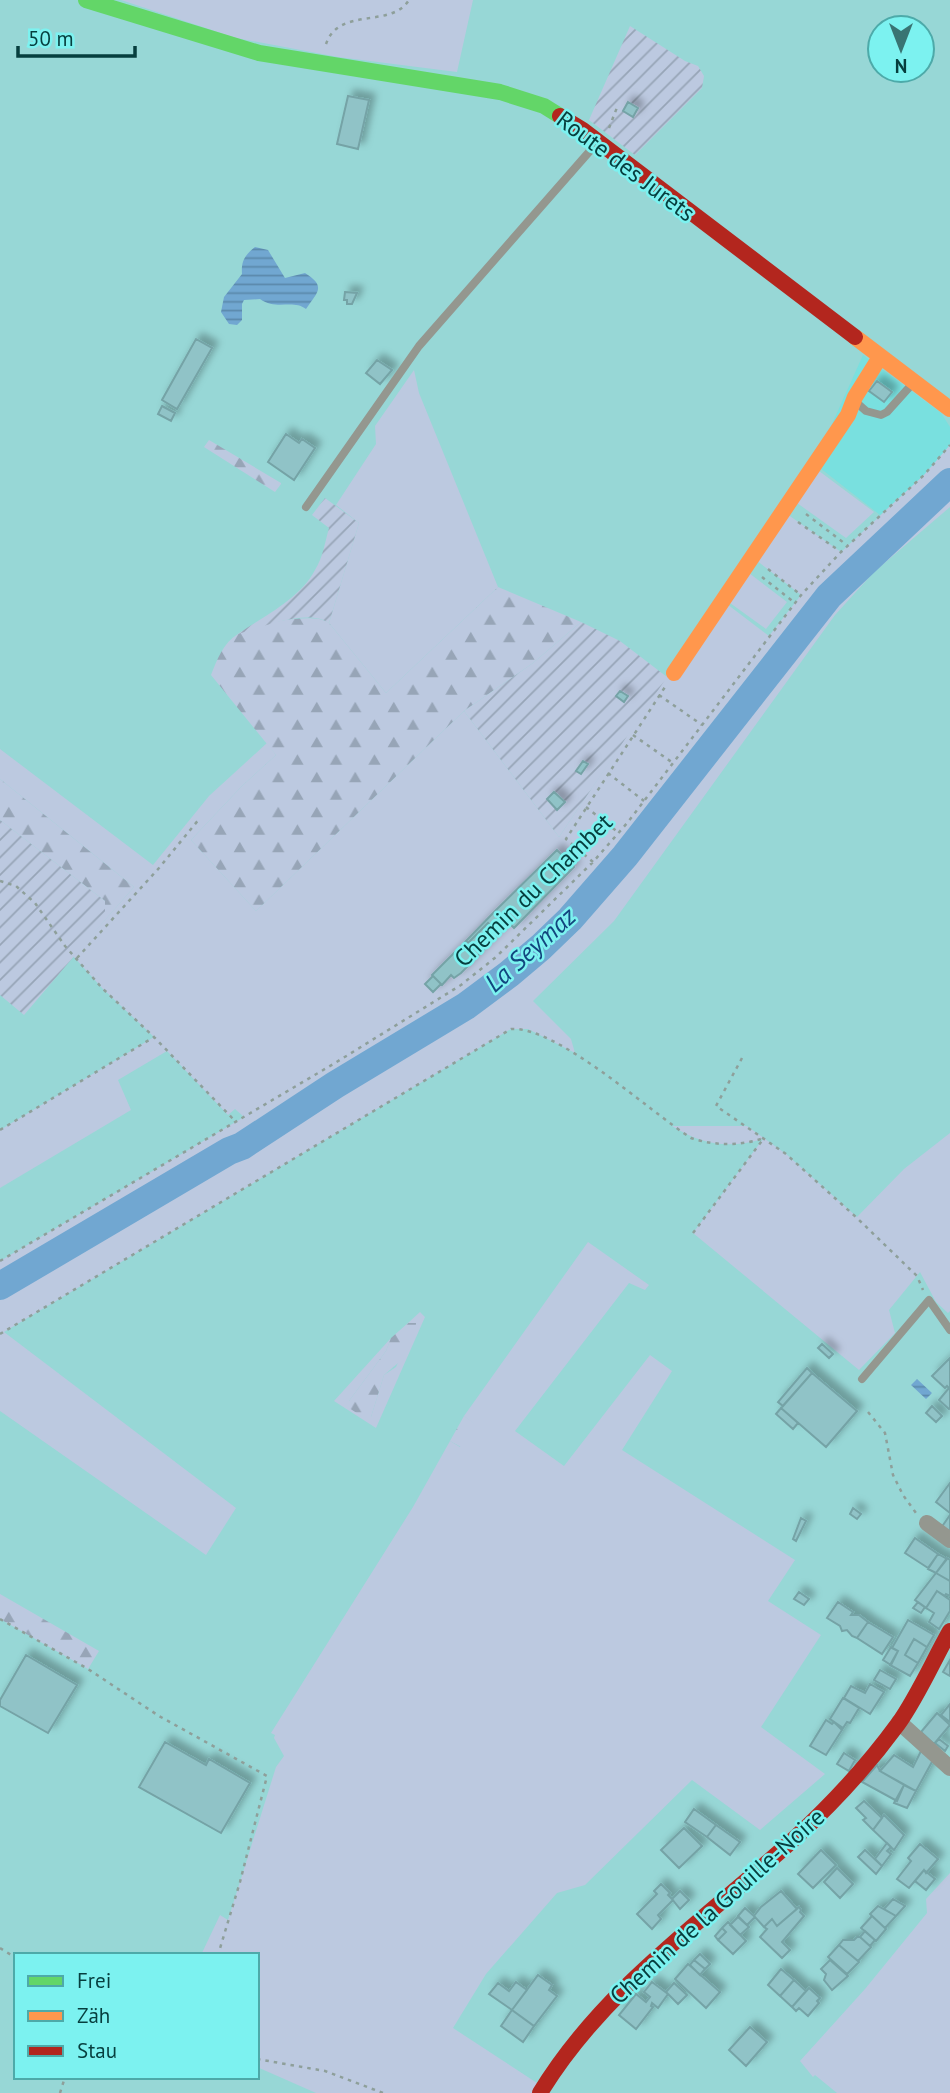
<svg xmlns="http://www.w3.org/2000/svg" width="950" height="2093" viewBox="0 0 950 2093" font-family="'PT Sans',sans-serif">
<defs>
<pattern id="forest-firs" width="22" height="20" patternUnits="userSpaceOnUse" patternTransform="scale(1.75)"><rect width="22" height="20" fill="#bcc9e0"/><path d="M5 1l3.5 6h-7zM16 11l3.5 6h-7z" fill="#97a5b7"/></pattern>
<pattern id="garden-furrows" width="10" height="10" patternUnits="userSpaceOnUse" patternTransform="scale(1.75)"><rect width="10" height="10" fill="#bcc9e0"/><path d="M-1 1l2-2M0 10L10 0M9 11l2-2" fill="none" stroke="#97a5b7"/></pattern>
<pattern id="water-rules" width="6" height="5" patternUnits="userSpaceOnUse" patternTransform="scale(1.75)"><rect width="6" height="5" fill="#71a7d1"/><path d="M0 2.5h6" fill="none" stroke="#5b89ab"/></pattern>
<filter id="shadow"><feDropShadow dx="6" dy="-6" stdDeviation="3.5" flood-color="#0004"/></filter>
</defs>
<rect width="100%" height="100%" fill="#97d7d6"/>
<path fill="#79e0df" d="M 863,355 L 941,413 L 950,427 L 950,445 L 924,475 L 880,515 L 820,468 L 832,424 Z"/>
<path fill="#bcc9e0" d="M 121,0 L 473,0 L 457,72 L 338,57 L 236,38 Z
M 414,370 L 419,393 L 498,587 L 386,693 L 329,623 L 359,523 L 336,505 L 376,444 L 375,426 Z
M 950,445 L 950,507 L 874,572 L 835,615 L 614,921 L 533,1001 L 571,1039 L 575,1053 L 528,1029 L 511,1029 L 4,1332 L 236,1508 L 206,1555 L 0,1411 L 0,1261 L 244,1117 L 235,1109 L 228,1115 L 167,1051 L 118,1080 L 131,1110 L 0,1188 L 0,1130 L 154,1037 L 102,988 L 73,956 L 134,887 L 0,779 L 0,749 L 153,865 L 209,796 L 267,743 L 276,755 L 242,786 L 191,840 L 256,911 L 464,711 L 559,837 L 719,598 L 769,636 L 801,595 L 756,560 L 787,514 L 841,552 L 924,475 Z
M 819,471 L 874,512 L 846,538 L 797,503 Z
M 749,573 L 787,602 L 766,629 L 730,603 Z
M 672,1126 L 747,1126 L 786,1154 L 857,1217 L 904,1169 L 950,1133 L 950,1311 L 948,1313 L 936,1302 L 920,1272 L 889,1310 L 895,1333 L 859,1370 L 693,1233 L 763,1139 C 729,1149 702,1145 672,1126 Z
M 588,1242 L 649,1285 L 645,1290 L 629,1283 L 515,1431 L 564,1466 L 650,1355 L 672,1371 L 622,1450 L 795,1560 L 768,1601 L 821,1635 L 761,1727 L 825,1774 L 760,1830 L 692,1780 L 585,1885 L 557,1893 L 486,1974 L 453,2028 L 537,2083 L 532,2093 L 316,2093 L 257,2067 L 257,1955 L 201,1955 L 220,1915 L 228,1920 L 276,1767 L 284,1756 L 274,1738 L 275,1735 L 271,1733 L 413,1507 L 450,1441 L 460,1447 L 474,1424 L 464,1416 Z
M 420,1312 L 425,1317 L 376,1428 L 334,1401 L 391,1338 L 386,1351 L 349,1401 L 371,1417 L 384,1375 L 396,1367 L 416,1323 L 408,1323 Z
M 950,1873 L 950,2093 L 837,2093 L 815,2075 L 813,2077 L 800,2061 L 865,1989 L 927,1913 L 926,1899 Z"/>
<path fill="url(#forest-firs)" d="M 209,440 L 281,483 L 281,484 L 275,492 L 204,447 Z
M 498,587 L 581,622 L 533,663 L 464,711 L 256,911 L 191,840 L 242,786 L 276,755 L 211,675 C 217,660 223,643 238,634 C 256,624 313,611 329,623 L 386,693 Z
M 0,779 L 134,887 L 105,920 L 105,901 L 0,820 Z
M 408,1323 L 416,1323 L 415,1335 L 404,1358 L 384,1375 L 371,1417 L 366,1419 L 349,1408 L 349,1401 L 386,1351 L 391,1338 Z
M 464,1416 L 475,1424 L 461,1447 L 450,1441 Z
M 0,1594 L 99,1651 L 88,1669 L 0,1619 Z"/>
<path fill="url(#garden-furrows)" d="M 630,26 L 685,61 L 698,66 L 704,76 L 702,88 L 635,155 L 589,120 Z
M 325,498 L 359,523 L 329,623 C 308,608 261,627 238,634 C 264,616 300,599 315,570 C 323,557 325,542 329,528 L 312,515 Z
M 581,622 L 620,641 L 667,677 L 559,837 L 464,711 L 533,663 Z
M 0,820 L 105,901 L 105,920 L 24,1015 L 0,995 Z"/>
<path fill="url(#water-rules)" d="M 255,247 L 268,250 L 285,278 L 305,273 C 327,287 317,292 306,309 C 292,299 277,311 260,299 L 244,300 L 242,304 L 242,320 L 237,325 L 229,324 L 221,312 L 224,297 L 242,274 C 241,261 245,255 255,247 Z
M 917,1379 L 932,1393 L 926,1399 L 911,1385 Z"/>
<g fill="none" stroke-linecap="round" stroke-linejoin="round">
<path stroke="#71a7d1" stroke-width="28" d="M 0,1286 L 229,1151 L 242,1146 L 335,1085 L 466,1006 L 509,974 L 541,947 L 570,919 L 625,856 L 829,596 L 950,482"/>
</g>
<path fill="#90c3c7" stroke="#75a3a6" stroke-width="2" filter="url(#shadow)" d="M 348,96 L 369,100 L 358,149 L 337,144 Z
M 628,102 L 638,108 L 633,117 L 623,111 Z
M 345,292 L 357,293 L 352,304 L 347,304 L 347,300 L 344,300 Z
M 196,339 L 212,348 L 177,409 L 162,400 Z
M 377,360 L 392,370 L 380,384 L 366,373 Z
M 877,381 L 892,392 L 884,402 L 869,391 Z
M 162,406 L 175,413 L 171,421 L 158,414 Z
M 286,434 L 299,443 L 302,439 L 315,448 L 294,480 L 268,462 Z
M 620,691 L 628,696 L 624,702 L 616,696 Z
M 583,761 L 588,764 L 581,774 L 576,771 Z
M 554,792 L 565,802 L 557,810 L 547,799 Z
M 557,850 L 574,867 L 514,928 L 496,910 Z
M 496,910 L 510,924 L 499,934 L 488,923 L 468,943 L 466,941 Z
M 488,923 L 499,934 L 461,973 L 454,978 L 451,975 L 442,985 L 432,975 L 466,941 L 468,943 Z
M 433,976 L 441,984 L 433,992 L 425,984 Z
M 822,1344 L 833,1354 L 829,1358 L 818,1348 Z
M 950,1358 L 950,1408 L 949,1409 L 939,1400 L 949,1388 L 947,1386 L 945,1388 L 932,1376 Z
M 807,1368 L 812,1373 L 783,1406 L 778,1402 Z
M 812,1373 L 857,1411 L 826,1447 L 781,1408 Z
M 932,1406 L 942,1416 L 936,1422 L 926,1413 Z
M 781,1408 L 798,1423 L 793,1429 L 776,1414 Z
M 950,1483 L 950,1513 L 936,1502 Z
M 853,1508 L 861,1514 L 857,1519 L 850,1514 Z
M 950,1515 L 950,1535 L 941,1528 Z
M 801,1518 L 806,1521 L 796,1541 L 793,1539 Z
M 915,1538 L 938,1554 L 928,1568 L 905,1553 Z
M 938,1554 L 947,1559 L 936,1573 L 928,1569 Z
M 947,1558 L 950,1560 L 950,1581 L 936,1573 Z
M 936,1573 L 950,1581 L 950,1596 L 946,1594 L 945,1596 L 937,1591 L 926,1608 L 915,1600 Z
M 937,1591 L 950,1600 L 950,1611 L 939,1629 L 929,1622 L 934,1613 L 926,1608 Z
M 799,1592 L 809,1599 L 804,1605 L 794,1599 Z
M 838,1602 L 853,1612 L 851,1615 L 859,1615 L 868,1622 L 857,1638 L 852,1636 L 847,1630 L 842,1631 L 840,1626 L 827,1618 Z
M 918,1602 L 925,1607 L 921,1613 L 913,1608 Z
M 908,1620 L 934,1635 L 927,1647 L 914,1639 L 905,1655 L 918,1663 L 910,1676 L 890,1665 L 898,1651 L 892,1648 Z
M 868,1622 L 893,1637 L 882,1654 L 857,1638 Z
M 914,1639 L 927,1647 L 918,1663 L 905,1655 Z
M 891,1647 L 898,1651 L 891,1665 L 883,1660 Z
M 26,1655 L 77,1685 L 48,1733 L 0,1706 L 0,1700 Z
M 950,1660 L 950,1676 L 943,1672 Z
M 880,1670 L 896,1679 L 890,1689 L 874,1680 Z
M 870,1684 L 884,1692 L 870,1714 L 844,1698 L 851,1686 L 865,1693 Z
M 843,1698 L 859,1708 L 850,1723 L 847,1722 L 843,1728 L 830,1719 Z
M 950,1704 L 950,1722 L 941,1715 Z
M 937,1713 L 950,1725 L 934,1744 L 921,1732 Z
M 826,1720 L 832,1724 L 834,1722 L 842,1730 L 826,1755 L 810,1746 Z
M 939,1739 L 948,1746 L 945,1751 L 935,1743 Z
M 165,1742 L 206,1765 L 209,1759 L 250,1783 L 221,1833 L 139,1787 Z
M 921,1751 L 933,1760 L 916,1791 L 880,1771 L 894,1755 L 913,1767 Z
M 844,1753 L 855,1760 L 849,1771 L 837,1764 Z
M 877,1765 L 880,1771 L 904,1785 L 897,1801 L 862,1782 Z
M 904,1785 L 916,1791 L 907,1808 L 894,1803 Z
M 864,1801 L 882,1818 L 873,1830 L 863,1820 L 866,1818 L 856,1808 Z
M 694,1809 L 716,1825 L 707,1837 L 685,1822 Z
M 884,1815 L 904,1835 L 894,1850 L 873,1830 Z
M 716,1825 L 740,1842 L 730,1855 L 707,1837 Z
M 684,1828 L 702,1846 L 679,1868 L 661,1850 Z
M 887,1843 L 891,1847 L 887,1851 L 891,1854 L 882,1866 L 875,1859 Z
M 920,1844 L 938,1859 L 926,1873 L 924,1870 L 909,1888 L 897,1879 L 911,1861 L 908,1858 Z
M 821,1850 L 836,1865 L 813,1888 L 798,1874 Z
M 865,1850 L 882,1866 L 876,1874 L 858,1857 Z
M 837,1868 L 853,1884 L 840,1898 L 824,1882 Z
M 924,1870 L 935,1879 L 926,1890 L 915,1881 Z
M 661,1884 L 670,1893 L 668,1895 L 673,1900 L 658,1915 L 661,1919 L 652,1929 L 637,1914 L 657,1894 L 654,1891 Z
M 680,1891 L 689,1900 L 680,1909 L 672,1899 Z
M 781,1891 L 797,1909 L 777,1926 L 772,1919 L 764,1927 L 754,1916 L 761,1907 Z
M 893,1899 L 905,1906 L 896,1916 L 884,1909 Z
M 878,1906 L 896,1916 L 885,1928 L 870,1914 Z
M 799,1907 L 801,1910 L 800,1912 L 804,1916 L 782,1942 L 790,1950 L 782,1958 L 760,1937 L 767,1929 L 764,1927 L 772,1919 L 777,1926 Z
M 745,1908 L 755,1917 L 747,1925 L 738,1916 Z
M 872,1916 L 886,1929 L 876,1941 L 861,1928 Z
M 738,1917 L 749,1927 L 740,1935 L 730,1925 Z
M 728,1922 L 746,1941 L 733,1954 L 718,1940 L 726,1932 L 722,1928 Z
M 722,1928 L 726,1932 L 718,1940 L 715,1936 Z
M 865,1931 L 875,1940 L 870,1946 L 860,1937 Z
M 857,1937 L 860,1937 L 871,1947 L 858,1961 L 839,1945 L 843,1940 L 854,1940 Z
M 839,1945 L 859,1962 L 847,1974 L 828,1957 Z
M 700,1954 L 710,1964 L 705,1969 L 694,1960 Z
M 694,1960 L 705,1969 L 700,1975 L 690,1965 Z
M 830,1960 L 848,1976 L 832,1990 L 824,1980 L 826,1974 L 821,1969 Z
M 688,1964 L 720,1992 L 706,2008 L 675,1979 Z
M 781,1969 L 794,1980 L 780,1996 L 768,1985 Z
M 538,1975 L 552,1985 L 549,1990 L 557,1996 L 534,2026 L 512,2010 Z
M 794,1980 L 806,1991 L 792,2007 L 780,1996 Z
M 516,1982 L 527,1990 L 512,2010 L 489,1994 L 498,1983 L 509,1991 Z
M 652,1982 L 668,1994 L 658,2008 L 652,2003 L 651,2006 L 653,2007 L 636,2029 L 619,2015 L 636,1994 L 646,2002 L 650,1997 L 644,1992 Z
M 674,1983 L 687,1995 L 678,2004 L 666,1992 Z
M 809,1988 L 820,1998 L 817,2001 L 819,2003 L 808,2016 L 799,2008 L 796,2011 L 792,2007 Z
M 512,2010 L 534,2026 L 523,2042 L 501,2026 Z
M 750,2027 L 767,2042 L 746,2066 L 729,2050 Z"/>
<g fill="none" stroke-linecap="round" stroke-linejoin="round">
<path stroke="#8e9f9a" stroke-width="2.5" stroke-dasharray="3.5 5" stroke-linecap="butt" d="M 326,44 C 339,6 391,29 409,0
M 609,128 L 618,105
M 806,514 L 848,546
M 798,522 L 841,552
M 768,569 L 801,595
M 762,577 L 795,603
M 659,695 L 702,725
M 633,735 L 673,763
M 608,773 L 644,801
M 586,807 L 619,833
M 593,862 L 566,839 L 665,687
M 0,881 L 16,886 L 35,903 L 65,946 L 102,988 L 154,1037 L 236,1122
M 77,958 L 159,868 L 200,818
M 742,1058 L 716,1106 L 786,1154 L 857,1218 L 917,1276 L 923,1290
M 0,1130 L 154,1037
M 693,1233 L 764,1138
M 0,1261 L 335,1063 L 461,985 L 496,957 L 593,862 L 628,822 L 802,594 L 841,552 L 924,475 L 950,445
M 0,1334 L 511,1029 C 557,1026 649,1111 691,1138 C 714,1146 741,1146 764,1138
M 868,1412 L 885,1433 L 893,1475 L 903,1495 L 916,1513
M 0,1619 L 88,1669 L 159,1716 L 267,1776 L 240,1882 L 218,1955
M 0,1948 L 16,1958
M 257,2059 L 325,2071 L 383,2093
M 60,2093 L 65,2077"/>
<path stroke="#94978f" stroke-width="8" d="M 857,403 L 866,411 L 881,415 L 887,412 L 914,382
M 306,507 L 419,346 L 596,144
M 862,1379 L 929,1300 L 950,1330"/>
<path stroke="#94978f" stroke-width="16" d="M 927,1523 L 950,1540
M 899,1722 L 950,1768"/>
<path stroke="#63d668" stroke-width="16" d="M 86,0 L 259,53 L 500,92 L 544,106 L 560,116"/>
<path stroke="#ff974d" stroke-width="16" d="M 855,337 L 950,409
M 674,673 L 848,415 L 855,397 L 880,357"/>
<path stroke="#b3261e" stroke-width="16" d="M 560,116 L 583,130 L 855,337
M 540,2093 C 603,1989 706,1919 795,1838 C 832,1804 868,1765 898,1724 C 918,1696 933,1661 950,1631"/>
</g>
<g text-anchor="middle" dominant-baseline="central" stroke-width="5" stroke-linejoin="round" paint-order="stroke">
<g font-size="24" fill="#063e3e" stroke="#7cf2f0">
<text transform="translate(626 166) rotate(37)">Route des Jurets</text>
<text transform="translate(533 890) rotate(-44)">Chemin du Chambet</text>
<text transform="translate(717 1906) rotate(-42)">Chemin de la Gouille-Noire</text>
</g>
<g font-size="26" font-style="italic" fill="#12467e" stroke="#7cf2f0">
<text transform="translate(530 949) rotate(-42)">La Seymaz</text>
</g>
</g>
<rect x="14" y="1953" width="245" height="126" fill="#7cf2f0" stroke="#4daaa9" stroke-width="2"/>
<rect x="28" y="1976" width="35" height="10" fill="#63d668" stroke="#4daaa9" stroke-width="2"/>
<text x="77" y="1988" font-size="21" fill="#063e3e">Frei</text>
<rect x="28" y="2011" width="35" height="10" fill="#ff974d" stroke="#4daaa9" stroke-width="2"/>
<text x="77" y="2023" font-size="21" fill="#063e3e">Zäh</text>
<rect x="28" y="2046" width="35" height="10" fill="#b3261e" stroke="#4daaa9" stroke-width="2"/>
<text x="77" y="2058" font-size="21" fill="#063e3e">Stau</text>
<g transform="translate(901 49) rotate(180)"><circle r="33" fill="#7cf2f0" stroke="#4daaa9" stroke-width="2"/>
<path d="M0-5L12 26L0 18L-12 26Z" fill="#397473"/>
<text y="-10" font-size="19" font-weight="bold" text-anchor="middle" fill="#063e3e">N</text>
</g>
<path d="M18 46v10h117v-10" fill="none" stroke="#063e3e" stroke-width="3.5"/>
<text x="28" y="46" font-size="21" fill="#063e3e" stroke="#7cf2f0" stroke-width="5" paint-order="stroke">50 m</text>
</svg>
